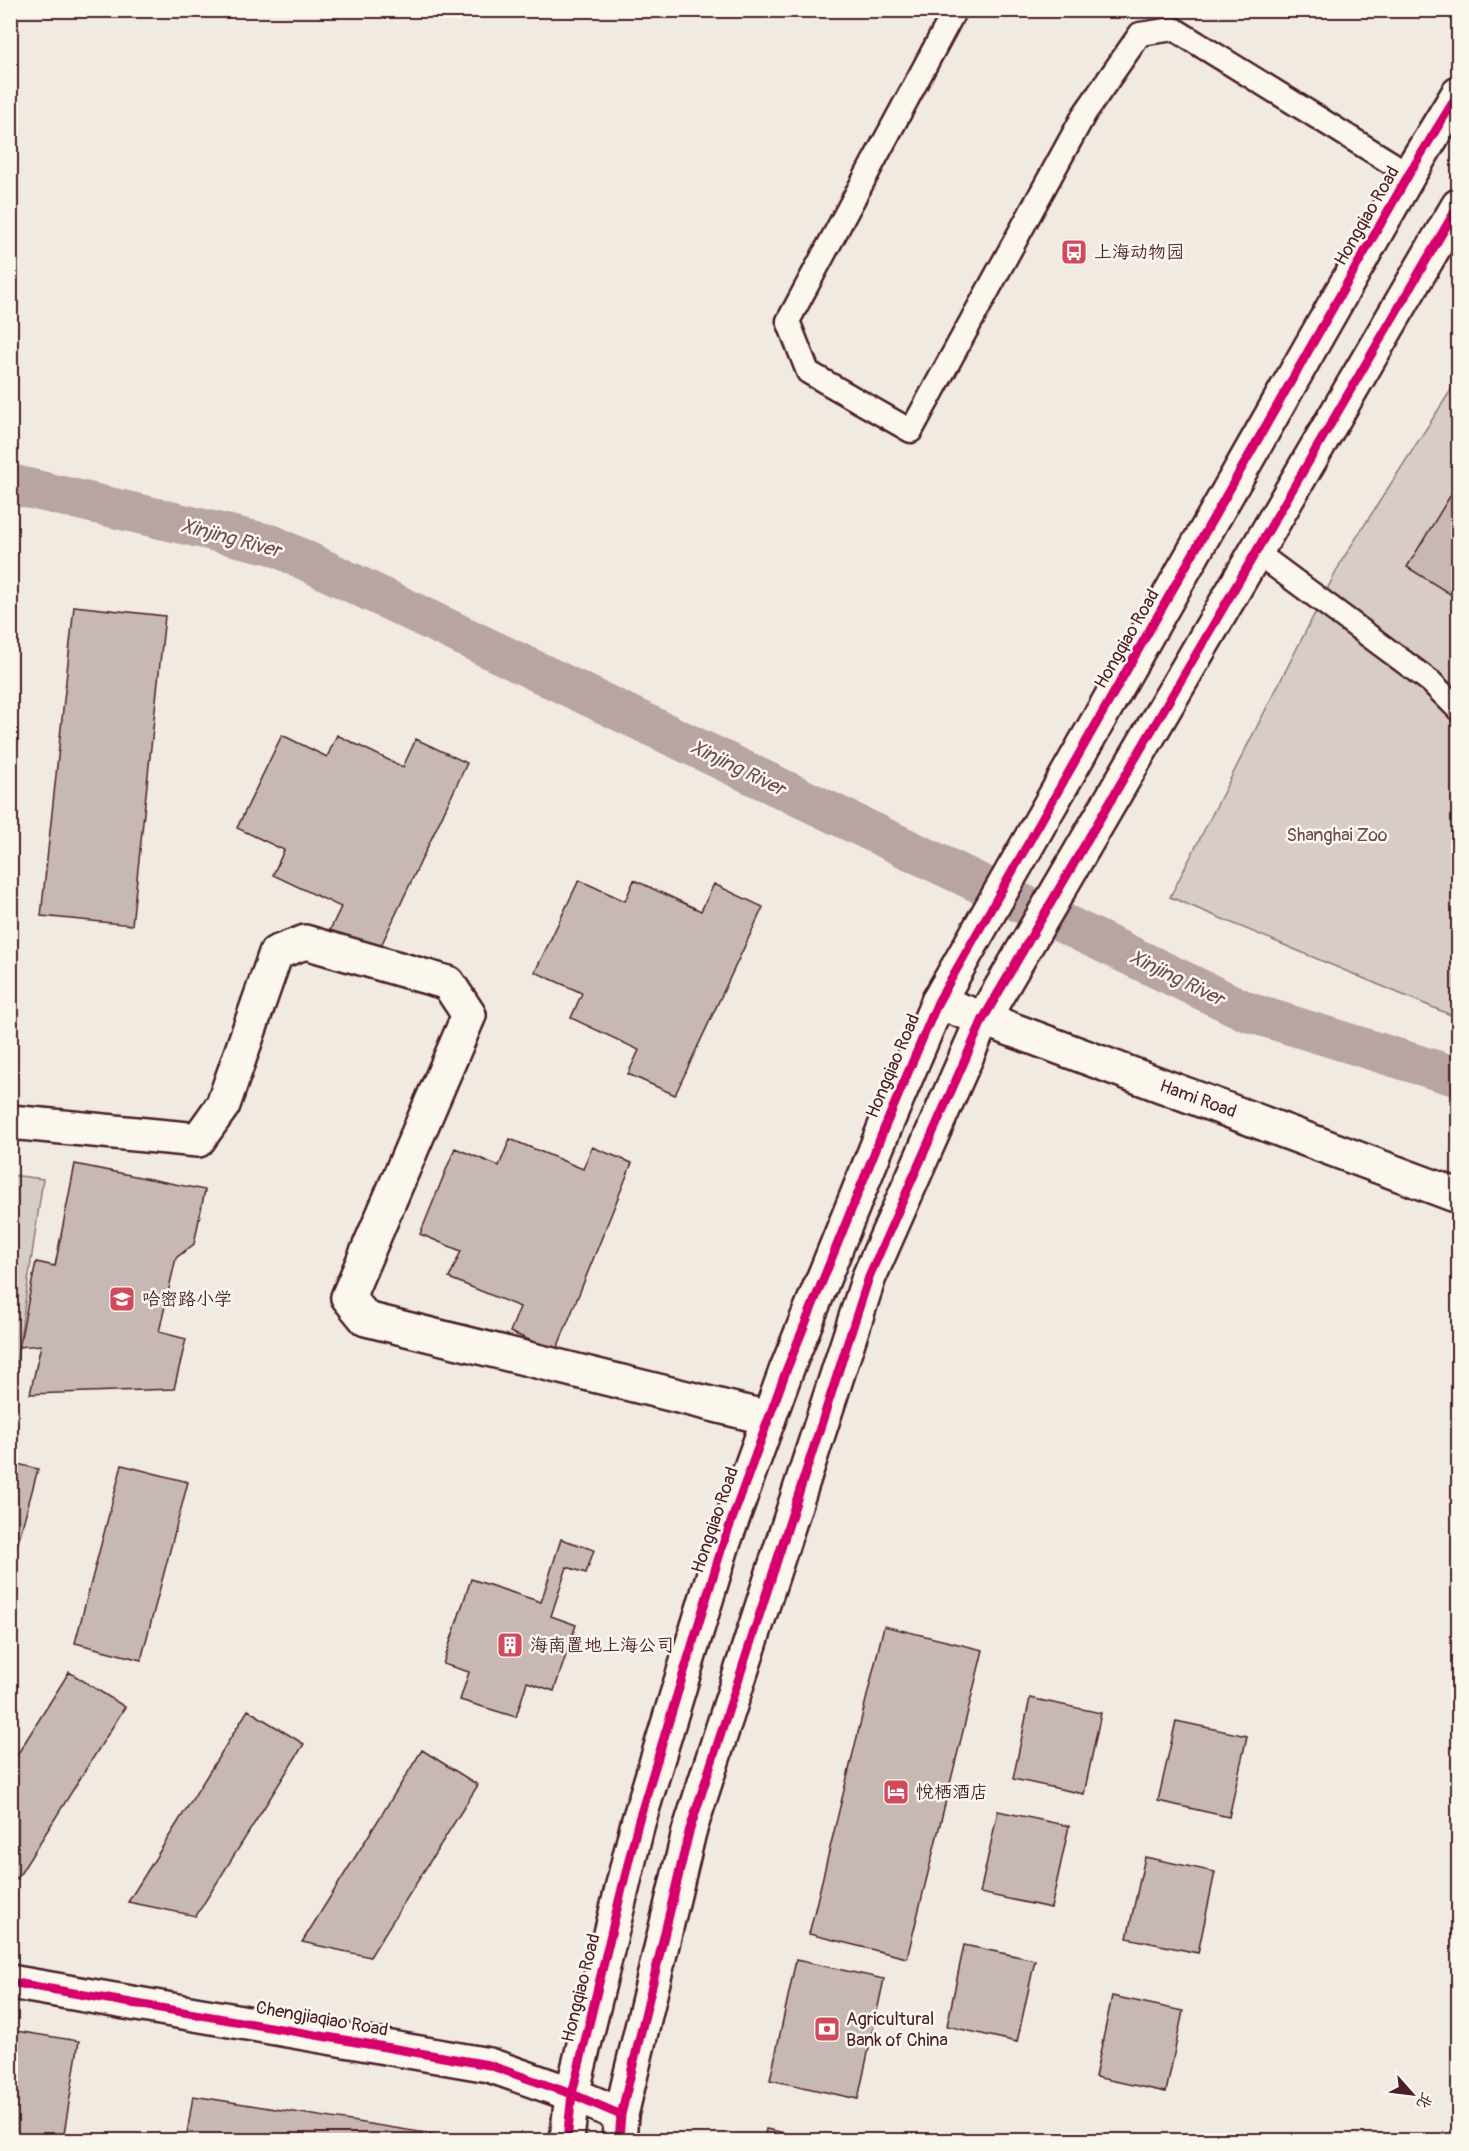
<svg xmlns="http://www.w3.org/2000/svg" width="1469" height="2151" viewBox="0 0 1469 2151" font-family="Pangolin,'LXGW WenKai TC',sans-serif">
<rect width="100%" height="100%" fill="#f0eae0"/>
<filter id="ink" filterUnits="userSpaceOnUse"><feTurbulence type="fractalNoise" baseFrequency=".0167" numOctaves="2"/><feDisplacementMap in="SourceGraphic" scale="12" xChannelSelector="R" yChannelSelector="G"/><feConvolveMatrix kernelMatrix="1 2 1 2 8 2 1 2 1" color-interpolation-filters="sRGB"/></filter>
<g filter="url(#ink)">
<path fill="#d8ccc6" stroke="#917678" stroke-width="1.5" d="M 1458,379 L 1458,1018 L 1170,897 L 1342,560 Z
M 11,1175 L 43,1179 L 12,1392 L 10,1391 Z"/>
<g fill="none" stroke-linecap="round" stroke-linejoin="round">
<path stroke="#b8a4a2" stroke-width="40" d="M 10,484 L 273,545 L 1248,1012 L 1458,1077"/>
</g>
<path fill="#c8b8b3" stroke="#4a1f2b" stroke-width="1.5" d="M 1458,483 L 1458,599 L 1407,567 Z
M 74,606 L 165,616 L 132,925 L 41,916 Z
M 282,735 L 327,757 L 337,735 L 403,767 L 416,739 L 467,763 L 378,952 L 330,930 L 341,907 L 273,875 L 284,850 L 237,828 Z
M 579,880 L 625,901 L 634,880 L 701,911 L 714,884 L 763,907 L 675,1095 L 628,1074 L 639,1050 L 571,1018 L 582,993 L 535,972 Z
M 510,1139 L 583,1169 L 592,1147 L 632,1163 L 556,1351 L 510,1332 L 520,1307 L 449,1278 L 461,1251 L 420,1234 L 455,1148 L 499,1166 Z
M 75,1164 L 205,1190 L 194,1244 L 176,1258 L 159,1332 L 186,1339 L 174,1389 L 30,1394 L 41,1345 L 19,1347 L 36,1262 L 55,1266 Z
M 10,1462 L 38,1469 L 10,1572 Z
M 122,1465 L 188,1482 L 141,1660 L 75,1643 Z
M 561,1539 L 594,1550 L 586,1573 L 567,1567 L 551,1616 L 576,1625 L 554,1691 L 527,1682 L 516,1717 L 460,1700 L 469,1672 L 443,1664 L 471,1579 L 541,1602 Z
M 884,1626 L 983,1650 L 907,1958 L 809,1934 Z
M 69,1672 L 125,1707 L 17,1879 L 10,1878 L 10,1766 Z
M 1030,1698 L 1101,1713 L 1084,1794 L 1013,1779 Z
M 248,1710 L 304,1744 L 196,1916 L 128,1902 Z
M 1176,1721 L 1247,1736 L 1229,1817 L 1158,1801 Z
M 422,1750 L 478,1785 L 370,1957 L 302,1942 Z
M 998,1811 L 1069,1826 L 1051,1908 L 980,1893 Z
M 1145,1857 L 1215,1872 L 1198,1953 L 1127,1938 Z
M 964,1945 L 1035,1960 L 1017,2042 L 947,2026 Z
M 796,1960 L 884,1979 L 858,2099 L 770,2080 Z
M 1112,1996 L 1183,2011 L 1166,2092 L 1095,2077 Z
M 10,2030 L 79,2041 L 63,2140 L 10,2140 Z
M 193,2096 L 433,2134 L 432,2140 L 186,2140 Z
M 766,2129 L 819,2140 L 764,2140 Z"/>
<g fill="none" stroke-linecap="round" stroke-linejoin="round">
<defs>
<path id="lane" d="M 955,10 L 788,321 L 808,372 L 911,431 L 1085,113 L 1140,34 L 1174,29 L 1409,174
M 1256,552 L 1431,682 L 1458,709"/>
<path id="street" d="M 10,1122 L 198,1140 L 223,1105 L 276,953 L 305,942 L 448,983 L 469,1015 L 348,1297 L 366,1319 L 768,1418"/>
<path id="secondary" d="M 938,1002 L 1458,1196
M 10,1982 L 489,2065 L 572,2094 L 621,2115"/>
<path id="primary" d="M 567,2140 L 572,2094 L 638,1823 L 722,1547 L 786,1371 L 884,1129 L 938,1002 L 1409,174 L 1458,94
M 619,2140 L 621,2115 L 689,1832 L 869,1277 L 983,1019 L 1458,206"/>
</defs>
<use href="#lane" stroke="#4a1f2b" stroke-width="27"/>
<use href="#street" stroke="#4a1f2b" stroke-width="38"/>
<use href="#secondary" stroke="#4a1f2b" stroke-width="38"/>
<use href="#primary" stroke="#4a1f2b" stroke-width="38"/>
<use href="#lane" stroke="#fbf7ec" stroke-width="22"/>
<use href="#street" stroke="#fbf7ec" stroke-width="33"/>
<use href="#secondary" stroke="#fbf7ec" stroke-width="33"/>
<use href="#primary" stroke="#fbf7ec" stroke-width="33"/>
<defs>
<path id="cycleway" d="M 10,1982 L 489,2065 L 572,2094 L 621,2115
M 567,2140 L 572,2094 L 638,1823 L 722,1547 L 786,1371 L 884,1129 L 938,1002 L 1409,174 L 1458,94
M 619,2140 L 621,2115 L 689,1832 L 869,1277 L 983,1019 L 1458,206"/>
</defs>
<use href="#cycleway" stroke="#fbf7ec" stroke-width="13"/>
<use href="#cycleway" stroke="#d6006c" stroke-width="9"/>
</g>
</g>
<defs>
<symbol id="bus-square" viewBox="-11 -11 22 22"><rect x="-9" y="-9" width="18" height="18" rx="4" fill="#d1495b" stroke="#fbf7ec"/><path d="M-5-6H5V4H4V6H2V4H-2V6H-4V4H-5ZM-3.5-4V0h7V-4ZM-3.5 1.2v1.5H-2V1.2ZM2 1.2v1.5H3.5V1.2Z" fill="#fff"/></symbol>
<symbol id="school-square" viewBox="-11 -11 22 22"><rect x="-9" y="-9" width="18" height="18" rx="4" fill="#d1495b" stroke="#fbf7ec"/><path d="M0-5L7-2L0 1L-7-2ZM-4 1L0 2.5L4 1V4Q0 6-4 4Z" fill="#fff"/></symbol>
<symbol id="building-square" viewBox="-11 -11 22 22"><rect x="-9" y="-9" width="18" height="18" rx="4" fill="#d1495b" stroke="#fbf7ec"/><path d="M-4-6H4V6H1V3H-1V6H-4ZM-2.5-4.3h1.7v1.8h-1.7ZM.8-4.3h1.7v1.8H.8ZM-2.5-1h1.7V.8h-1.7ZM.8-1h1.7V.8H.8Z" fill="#fff"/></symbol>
<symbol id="hotel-square" viewBox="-11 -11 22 22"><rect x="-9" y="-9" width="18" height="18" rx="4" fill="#d1495b" stroke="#fbf7ec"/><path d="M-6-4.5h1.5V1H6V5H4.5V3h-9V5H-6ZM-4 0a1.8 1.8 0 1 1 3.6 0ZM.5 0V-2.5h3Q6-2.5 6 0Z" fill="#fff"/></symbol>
<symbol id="bank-square" viewBox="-11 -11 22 22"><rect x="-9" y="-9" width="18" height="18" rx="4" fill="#d1495b" stroke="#fbf7ec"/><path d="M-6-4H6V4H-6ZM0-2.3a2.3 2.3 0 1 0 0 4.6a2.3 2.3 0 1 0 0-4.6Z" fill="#fff"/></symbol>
</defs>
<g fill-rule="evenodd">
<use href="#bus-square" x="1059" y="237" width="30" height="30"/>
<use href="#school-square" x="107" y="1284" width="30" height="30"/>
<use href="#building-square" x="495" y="1630" width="30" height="30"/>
<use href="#hotel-square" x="881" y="1777" width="30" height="30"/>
<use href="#bank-square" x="812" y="2014" width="30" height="30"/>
</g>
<g text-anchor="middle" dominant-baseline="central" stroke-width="5" stroke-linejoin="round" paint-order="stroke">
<g font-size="18" fill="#4a1f2b" stroke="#fbf7ec">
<text transform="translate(1367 216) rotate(-60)">Hongqiao Road</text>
<text transform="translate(1127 639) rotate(-60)">Hongqiao Road</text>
<text transform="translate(893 1066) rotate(-67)">Hongqiao Road</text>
<text transform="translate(1198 1099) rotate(20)">Hami Road</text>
<text transform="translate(715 1520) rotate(-71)">Hongqiao Road</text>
<text transform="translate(581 1988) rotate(-76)">Hongqiao Road</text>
<text transform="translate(322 2019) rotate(10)">Chengjiaqiao Road</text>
</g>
<g font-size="18" fill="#4a1f2b" stroke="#fbf7ec" text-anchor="start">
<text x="1094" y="252">上海动物园</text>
<text x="142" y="1299">哈密路小学</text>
<text x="530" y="1645">海南置地上海公司</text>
<text x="916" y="1792">悦栖酒店</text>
<text x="846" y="2019">Agricultural<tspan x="846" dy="21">Bank of China</tspan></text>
</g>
<g font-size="18" fill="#6e4a52" stroke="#fbf7ec">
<text x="1337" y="835">Shanghai Zoo</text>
</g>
<g font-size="20" font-style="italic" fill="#704e55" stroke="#fbf7ec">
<text transform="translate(231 538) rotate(15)">Xinjing River</text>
<text transform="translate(738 768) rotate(26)">Xinjing River</text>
<text transform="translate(1177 978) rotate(26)">Xinjing River</text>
</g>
</g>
<rect width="1469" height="2151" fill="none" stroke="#fbf7ec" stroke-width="36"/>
<rect x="18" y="18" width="1433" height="2115" fill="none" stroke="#4a1f2b" stroke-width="2" filter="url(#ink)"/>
<g transform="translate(1412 2094) rotate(118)" stroke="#fbf7ec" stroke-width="4.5" paint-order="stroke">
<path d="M0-4.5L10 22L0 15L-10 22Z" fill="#4a1f2b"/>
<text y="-9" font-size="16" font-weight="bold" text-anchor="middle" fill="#4a1f2b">北</text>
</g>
</svg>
